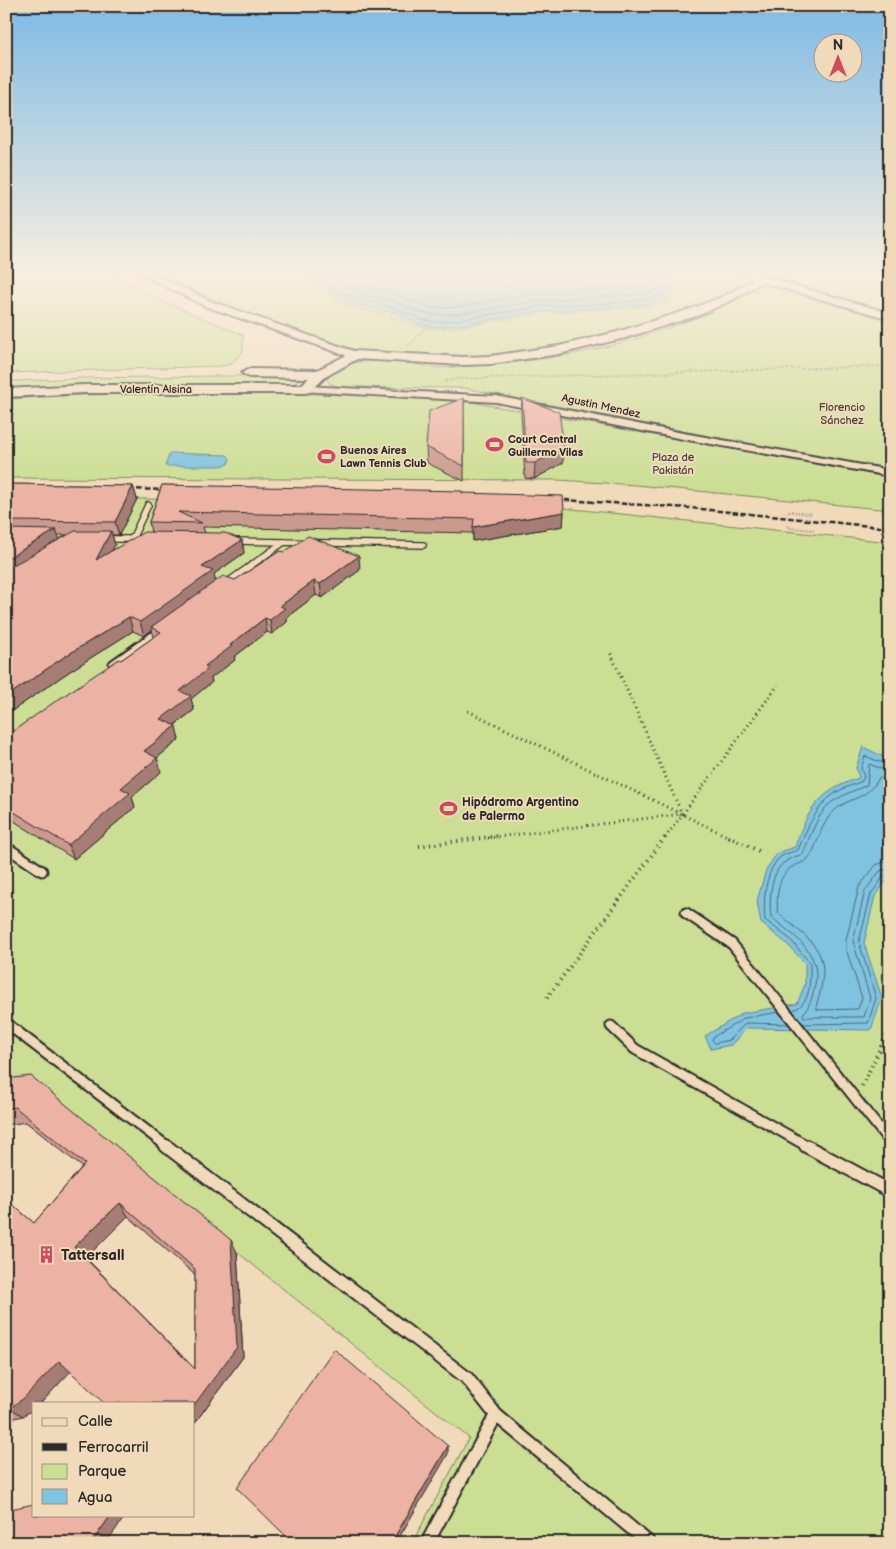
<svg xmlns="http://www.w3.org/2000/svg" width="896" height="1549" viewBox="0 0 896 1549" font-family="'Balsamiq Sans',sans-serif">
<rect width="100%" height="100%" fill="#f0dab9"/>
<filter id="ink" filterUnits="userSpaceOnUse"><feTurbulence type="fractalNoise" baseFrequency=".02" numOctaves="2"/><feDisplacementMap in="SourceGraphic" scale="10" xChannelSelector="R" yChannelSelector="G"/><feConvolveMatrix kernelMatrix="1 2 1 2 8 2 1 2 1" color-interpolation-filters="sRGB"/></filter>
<g filter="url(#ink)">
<path fill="#cbde93" stroke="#7b845f" d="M 6,273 L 108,273 L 153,297 L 243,335 L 243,351 L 231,364 L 221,366 L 6,373 Z
M 156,273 L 724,273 L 738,275 L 747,282 L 719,297 L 680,312 L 618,332 L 532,350 L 465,357 L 360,351 L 295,331 L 209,297 Z
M 785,273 L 890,273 L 890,314 L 797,285 L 787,279 Z
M 773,286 L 786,288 L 890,319 L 890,470 L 795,453 L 464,388 L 341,387 L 330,384 L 327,380 C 337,356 390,360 411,363 C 417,364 423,366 430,367 C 453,369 478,365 502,363 C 563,359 625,345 682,323 C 696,318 711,313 724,306 C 741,299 755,289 773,286 Z
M 287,375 L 299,377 L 300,380 L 290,386 L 6,391 L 6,382 L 16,381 L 84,378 Z
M 257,392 L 454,399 L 890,477 L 890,510 L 636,485 L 558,480 L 6,478 L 6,399 L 84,395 Z
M 6,496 L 563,508 L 890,542 L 890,1543 L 412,1543 L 469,1438 L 237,1252 L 41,1091 L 27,1093 L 6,1075 Z"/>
<path fill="#7fc3e0" stroke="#5d8698" d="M 302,273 L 660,273 L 671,282 L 675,290 L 666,299 L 646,305 L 539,312 L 459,325 L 435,327 L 419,324 L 395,313 L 355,304 L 342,299 Z
M 170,453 L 227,455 L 230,459 L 228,464 L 221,466 L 165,466 Z
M 863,747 L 882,756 L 890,762 L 890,876 L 875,896 L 864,943 L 882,998 L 871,1030 L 747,1028 L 731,1045 L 711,1049 L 705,1036 L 743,1013 L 797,1004 L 805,984 L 805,963 L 786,943 L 761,923 L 757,901 L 766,870 L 777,853 L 795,847 C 807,809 821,790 859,778 L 856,768 Z"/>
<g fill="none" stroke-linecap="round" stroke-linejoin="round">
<path stroke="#4d6873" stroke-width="1" d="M 311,273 L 344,294 L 391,307 L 420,319 L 435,322 C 469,319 503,312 537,307 C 568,303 648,307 669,290 L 658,273
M 322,273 L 359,293 L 393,301 L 422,313 L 435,315 L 457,314 L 538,301 L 644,294 L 654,292 L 660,288 L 654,280 L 652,273
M 336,273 L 361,286 L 395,294 L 424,306 L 436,308 L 457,307 L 537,293 L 643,287 L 647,284 L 645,273
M 890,772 L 869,764 L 867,785 C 854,791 839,796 828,805 C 818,814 808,841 803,854 C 797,856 790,858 785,862 C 770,872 769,901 771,917 C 793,935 822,952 815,985 C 813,995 810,1006 803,1014 L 804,1017 L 864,1017 L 870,998 L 853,941 L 865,891 L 880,871 L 890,868
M 890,780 L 879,778 C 866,801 850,796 834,811 C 821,823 819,841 811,855 C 806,863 799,863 792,867 C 777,876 776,898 778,913 C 818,947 833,952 816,1007 L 818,1010 L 858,1009 L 862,998 L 846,949 L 846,940 L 859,887 L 876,865 L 890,860
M 793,1010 C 812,1004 810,980 810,963 L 790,939 L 765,920 C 763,901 765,873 779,858 C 783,854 793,852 798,850 C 807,829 816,805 837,792 C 845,787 854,785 862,781 L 864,777 L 861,768 L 865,756 L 890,766
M 779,1012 L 745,1018 L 713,1037 L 712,1040 L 715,1043 L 729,1040 L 746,1023 L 788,1024
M 803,1024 L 868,1023 L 876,998 L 859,942 L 871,894 L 884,876 L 890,874"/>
<defs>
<path id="service-far4" d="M 735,273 L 761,279"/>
<path id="service-far3" d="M 103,539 L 141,539
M 132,539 L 148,505
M 233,541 L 423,545
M 225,584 L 284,542"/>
<path id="service-far2" d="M 113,664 L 161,630"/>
<path id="service-far1" d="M 6,847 L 42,871
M 686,913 L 732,944 L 890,1142
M 6,1023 L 168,1147
M 611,1026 L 635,1049 L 809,1147"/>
<path id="service" d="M 166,1146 L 467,1378 L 496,1415
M 806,1146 L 890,1191
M 427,1543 L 496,1415 L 649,1543"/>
<path id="minor" d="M 305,386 L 496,396 L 683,433 L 890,470 L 890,476 L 683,439 L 496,402 L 302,391 L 300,389 Z"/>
<path id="tertiary" d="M 139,273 L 151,273 L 213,302 L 359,353 L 361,355 L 359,357 L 351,357 L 205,306 Z
M 761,276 L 890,313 L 890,319 L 758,281 L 758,277 Z"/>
<path id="secondary" d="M 766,273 L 778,273 L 732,300 L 699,315 L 625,338 L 559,354 L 491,364 L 463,365 L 357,359 L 325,377 L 310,392 L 305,393 L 84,393 L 6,397 L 6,389 L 84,385 L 301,385 L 309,378 L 249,377 L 242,373 L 249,369 L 317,370 L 355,351 L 463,357 L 491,356 L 559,346 L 617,332 L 691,309 L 724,296 Z"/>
</defs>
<use href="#service-far4" stroke="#2b2b2b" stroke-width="6"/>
<use href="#service-far3" stroke="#2b2b2b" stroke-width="8"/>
<use href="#service-far2" stroke="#2b2b2b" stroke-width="11"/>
<use href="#service-far1" stroke="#2b2b2b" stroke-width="13"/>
<use href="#service" stroke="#2b2b2b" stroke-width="16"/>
<use href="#minor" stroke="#2b2b2b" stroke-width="4"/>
<use href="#tertiary" stroke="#2b2b2b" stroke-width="4"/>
<use href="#secondary" stroke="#2b2b2b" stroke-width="4"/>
<path stroke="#2b2b2b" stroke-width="2" stroke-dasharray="0.5 2" stroke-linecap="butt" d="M 296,273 L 349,306 L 387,315 L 414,325 L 435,329 L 453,328 L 545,313 L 647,307 L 662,304 L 680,293 L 681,287 L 670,273
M 409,345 L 426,328
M 444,382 L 456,379 L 890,366"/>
<path stroke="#2b2b2b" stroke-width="2.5" stroke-dasharray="0.5 2.5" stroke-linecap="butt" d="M 788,513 L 788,511 L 812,514
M 788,526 L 789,528 L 814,530"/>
<path stroke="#2b2b2b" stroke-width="3" stroke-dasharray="1 4" stroke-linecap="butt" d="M 468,711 L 731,838
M 488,838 L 682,814 L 610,652
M 665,838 L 778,685"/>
<path stroke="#2b2b2b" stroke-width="4" stroke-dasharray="1 4.5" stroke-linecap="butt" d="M 728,836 L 761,852
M 419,846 L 498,836
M 547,998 L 666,836
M 862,1086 L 890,1028"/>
<use href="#service-far4" stroke="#f0dab9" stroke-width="4.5"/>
<use href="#service-far3" stroke="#f0dab9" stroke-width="5.5"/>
<use href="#service-far2" stroke="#f0dab9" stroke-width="7"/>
<use href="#service-far1" stroke="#f0dab9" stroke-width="9"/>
<use href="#service" stroke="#f0dab9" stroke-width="12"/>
<use href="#minor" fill="#f0dab9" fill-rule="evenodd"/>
<use href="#tertiary" fill="#f0dab9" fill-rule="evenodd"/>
<use href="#secondary" fill="#f0dab9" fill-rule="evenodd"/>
<path stroke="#2b2b2b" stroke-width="2.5" stroke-dasharray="5.5 2.5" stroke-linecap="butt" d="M 121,489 L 174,490
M 549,499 L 690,508 L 890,528"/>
</g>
<path fill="#cb9a8e" stroke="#2b2b2b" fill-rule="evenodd" d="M 464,398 L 464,481 L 427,463 L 426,447 Z
M 522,398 L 563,463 L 534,479 L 525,478 L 521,413 Z
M 6,484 L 133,486 L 137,499 L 119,535 L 112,535 L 115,545 L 111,551 L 151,532 L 149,522 L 162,485 L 462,493 L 564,512 L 563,526 L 473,541 L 473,533 L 203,527 L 205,533 L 242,540 L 244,553 L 214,574 L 215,581 L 235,580 L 284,552 L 360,570 L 322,598 L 316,595 L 287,617 L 287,622 L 272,634 L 267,632 L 234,657 L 235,660 L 211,678 L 212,682 L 191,699 L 194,710 L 175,725 L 179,740 L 157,758 L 161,772 L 132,797 L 135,807 L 74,859 L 6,816 L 6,736 L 121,660 L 154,637 L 152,630 L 144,636 L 133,631 L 70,671 L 6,715 ZM 58,535 L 67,535 L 59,539 Z
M 6,1079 L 237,1252 L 243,1357 L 194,1424 L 70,1371 L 41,1403 L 34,1403 L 34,1409 L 23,1416 L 6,1420 L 6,1199 L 34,1223 L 82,1167 L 26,1122 L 6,1125 ZM 128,1216 L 195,1275 L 195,1369 L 86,1258 Z"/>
<path fill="#a57d74" stroke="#2b2b2b" d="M 564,448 L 563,463 L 534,479 L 535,463 Z
M 133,486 L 137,499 L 119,535 L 115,522 Z
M 564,512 L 563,526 L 473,541 L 473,527 Z
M 56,530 L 61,544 L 6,575 L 6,559 Z
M 111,531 L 115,545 L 100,574 L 96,560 Z
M 242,540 L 244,553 L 214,574 L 216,585 L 151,627 L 152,630 L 144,636 L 140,622 L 202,567 Z
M 359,556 L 360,570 L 322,598 L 320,584 Z
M 314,581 L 316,595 L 287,617 L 287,622 L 272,634 L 270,620 L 280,606 Z
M 129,617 L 133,631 L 70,671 L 6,715 L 6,697 L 64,657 Z
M 265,618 L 267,632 L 234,657 L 235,660 L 211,678 L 212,682 L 191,699 L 194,710 L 165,732 L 161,719 L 180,691 L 205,666 L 230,645 Z
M 176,726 L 179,740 L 157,758 L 161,772 L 132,797 L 135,807 L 74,859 L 68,845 L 121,788 L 144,751 Z
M 120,1203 L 128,1216 L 85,1259 L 74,1247 Z
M 231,1240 L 237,1252 L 243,1357 L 194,1424 L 194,1405 Z
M 59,1361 L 71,1371 L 41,1403 L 34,1403 L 34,1409 L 23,1416 L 10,1408 Z
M 448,1446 L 448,1454 L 396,1543 L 391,1543 Z
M 111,1515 L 126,1515 L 106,1543 L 91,1543 Z"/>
<path fill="#ecb3a5" stroke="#2b2b2b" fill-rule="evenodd" d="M 464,398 L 464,466 L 426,447 L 429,411 Z
M 522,398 L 559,412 L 564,448 L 535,463 L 526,463 Z
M 6,484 L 133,486 L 115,522 L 6,521 Z
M 162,485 L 462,491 L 462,493 L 563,496 L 564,512 L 473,527 L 474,519 L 178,512 L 202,523 L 149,522 Z
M 6,529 L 56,530 L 6,559 Z
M 75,531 L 111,531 L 96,560 L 144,532 L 225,533 L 242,540 L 202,567 L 213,571 L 140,622 L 129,617 L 64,657 L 6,697 L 6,569 Z
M 308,536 L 359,556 L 320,584 L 314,581 L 280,606 L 285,608 L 270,620 L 265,618 L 230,645 L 232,646 L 205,666 L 209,668 L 180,691 L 191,696 L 161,719 L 176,726 L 144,751 L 157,758 L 121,788 L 130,793 L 68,845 L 6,807 L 6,736 L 53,703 L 119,659 L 121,660 L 161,632 L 151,627 L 223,576 L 235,580 L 280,551 L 284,552 Z
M 31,1076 L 231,1240 L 237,1347 L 194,1405 L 194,1403 L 104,1403 L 59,1361 L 24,1398 L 10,1408 L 6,1409 L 6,1199 L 34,1223 L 85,1164 L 15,1107 L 6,1109 L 6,1079 ZM 120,1203 L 195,1269 L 195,1369 L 74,1247 Z
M 334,1349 L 448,1446 L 391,1543 L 293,1543 L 237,1488 Z
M 34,1504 L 34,1515 L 111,1515 L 91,1543 L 6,1543 L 6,1510 Z"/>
</g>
<linearGradient id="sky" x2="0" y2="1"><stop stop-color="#7ebae5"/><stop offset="0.56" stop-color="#f8eee0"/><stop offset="1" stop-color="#f8eee0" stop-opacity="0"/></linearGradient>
<rect width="896" height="489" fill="url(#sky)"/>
<defs>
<symbol id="stadium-bare" viewBox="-9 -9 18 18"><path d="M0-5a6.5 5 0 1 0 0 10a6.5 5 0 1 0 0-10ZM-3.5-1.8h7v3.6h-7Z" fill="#d1495b" stroke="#f0dab9" stroke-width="2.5" paint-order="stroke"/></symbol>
<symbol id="building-bare" viewBox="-9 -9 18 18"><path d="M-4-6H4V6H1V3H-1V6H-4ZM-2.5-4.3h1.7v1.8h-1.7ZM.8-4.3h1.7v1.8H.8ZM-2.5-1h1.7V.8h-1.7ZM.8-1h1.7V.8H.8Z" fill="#d1495b" stroke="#f0dab9" stroke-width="2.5" paint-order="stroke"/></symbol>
</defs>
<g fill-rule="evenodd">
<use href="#stadium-bare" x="482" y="432" width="25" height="25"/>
<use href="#stadium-bare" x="314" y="444" width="25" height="25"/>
<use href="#stadium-bare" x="436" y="796" width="25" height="25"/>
<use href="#building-bare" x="34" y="1242" width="25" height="25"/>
</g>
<g text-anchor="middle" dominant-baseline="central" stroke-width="4" stroke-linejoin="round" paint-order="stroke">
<g font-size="11" fill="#2b2b2b" stroke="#f0dab9">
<text x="156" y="389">Valentín Alsina</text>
<text transform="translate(601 406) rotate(12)">Agustin Mendez</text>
</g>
<g font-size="11" fill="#43463b" stroke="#f0dab9">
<text x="842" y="407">Florencio<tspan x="842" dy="13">Sánchez</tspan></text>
<text x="673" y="457">Plaza de<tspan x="673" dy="13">Pakistán</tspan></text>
</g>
<g font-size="11" font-weight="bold" fill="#2b2b2b" stroke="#f0dab9" text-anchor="start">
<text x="508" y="439">Court Central<tspan x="508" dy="13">Guillermo Vilas</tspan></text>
<text x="340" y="450">Buenos Aires<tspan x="340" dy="13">Lawn Tennis Club</tspan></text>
</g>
<g font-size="12" font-weight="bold" fill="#2b2b2b" stroke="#f0dab9" text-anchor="start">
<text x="462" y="802">Hipódromo Argentino<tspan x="462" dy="14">de Palermo</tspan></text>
</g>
<g font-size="15" font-weight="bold" fill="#2b2b2b" stroke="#f0dab9" text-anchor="start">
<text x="61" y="1255">Tattersall</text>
</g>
</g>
<rect width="896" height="1549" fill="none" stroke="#f0dab9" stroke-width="25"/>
<rect x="12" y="12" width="871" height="1524" fill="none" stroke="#2b2b2b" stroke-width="2" filter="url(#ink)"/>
<rect x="32" y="1402" width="162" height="115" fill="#f0dab9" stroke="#a19480"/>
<rect x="42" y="1418" width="25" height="8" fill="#f0dab9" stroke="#a19480"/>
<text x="78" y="1426" font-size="15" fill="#2b2b2b">Calle</text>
<rect x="42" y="1443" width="25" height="8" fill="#2b2b2b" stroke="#a19480"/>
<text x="78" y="1452" font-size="15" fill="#2b2b2b">Ferrocarril</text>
<rect x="42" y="1464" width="25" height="15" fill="#cbde93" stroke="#a19480"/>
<text x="78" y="1476" font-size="15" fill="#2b2b2b">Parque</text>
<rect x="42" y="1489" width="25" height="15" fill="#7fc3e0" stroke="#a19480"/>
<text x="78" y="1502" font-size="15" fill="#2b2b2b">Agua</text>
<g transform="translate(838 58)"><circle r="24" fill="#f0dab9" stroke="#a19480"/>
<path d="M0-4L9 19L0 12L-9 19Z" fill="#d1495b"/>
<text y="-8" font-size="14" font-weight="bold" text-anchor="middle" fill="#2b2b2b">N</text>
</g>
</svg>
